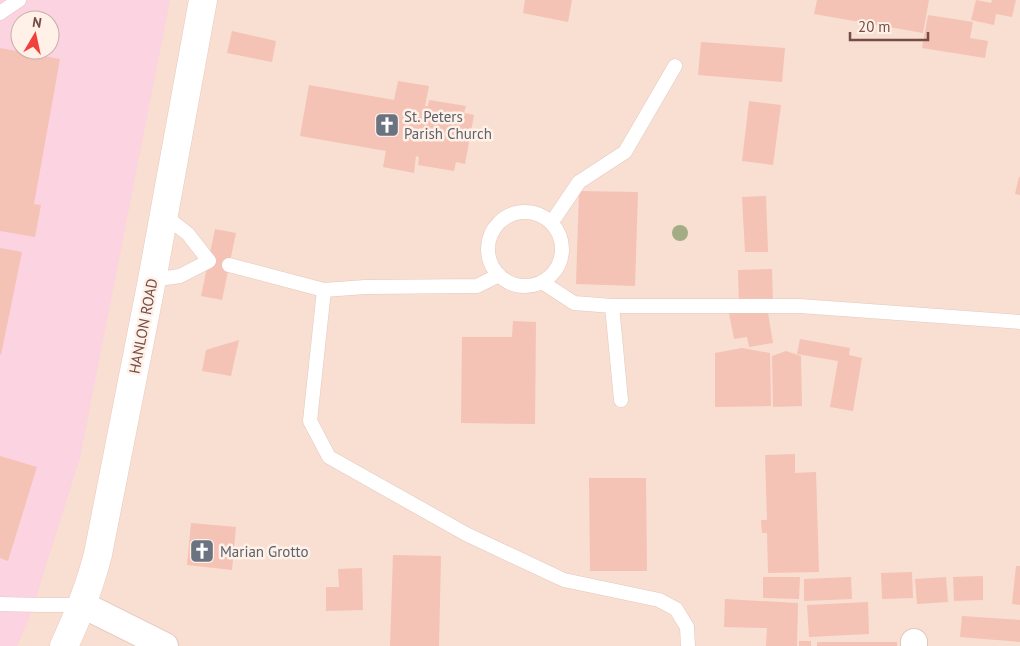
<svg xmlns="http://www.w3.org/2000/svg" width="1020" height="646" viewBox="0 0 1020 646" font-family="'PT Sans',sans-serif">
<rect width="100%" height="100%" fill="#feece0"/>
<path fill="#f8dfd1" fill-rule="evenodd" d="M 0,0 L 1020,0 L 1020,646 L 0,646 ZM 20,20 L 50,20 L 50,50 L 20,50 Z"/>
<path fill="#fcd3e0" fill-rule="evenodd" d="M 0,0 L 170,0 L 80,458 L 29,619 L 17,646 L 0,646 ZM 20,20 L 50,20 L 50,50 L 20,50 Z"/>
<path fill="#f5c2b6" d="M 525,0 L 572,0 L 568,22 L 523,13 Z
M 817,0 L 929,0 L 923,33 L 814,14 Z
M 976,0 L 991,3 L 992,0 L 1016,0 L 1012,17 L 996,14 L 994,25 L 971,20 Z
M 928,15 L 973,22 L 970,38 L 988,41 L 985,58 L 922,48 Z
M 232,31 L 276,41 L 272,62 L 227,53 Z
M 701,42 L 785,48 L 782,82 L 698,75 Z
M 0,48 L 60,59 L 34,204 L 41,205 L 35,237 L 0,231 Z
M 398,81 L 429,86 L 425,106 L 428,106 L 429,100 L 466,106 L 464,113 L 474,115 L 465,164 L 456,162 L 454,171 L 418,165 L 419,157 L 416,156 L 414,173 L 383,167 L 386,151 L 300,136 L 309,85 L 394,100 Z
M 749,101 L 781,105 L 773,165 L 742,161 Z
M 1019,177 L 1020,177 L 1020,195 L 1015,194 Z
M 579,191 L 638,192 L 635,286 L 576,284 Z
M 766,196 L 768,252 L 745,252 L 742,197 Z
M 215,229 L 236,233 L 222,300 L 201,296 Z
M 0,248 L 22,252 L 1,355 L 0,354 Z
M 772,269 L 773,303 L 739,304 L 738,270 Z
M 767,307 L 773,343 L 749,347 L 747,337 L 734,339 L 729,313 Z
M 513,321 L 536,322 L 535,424 L 461,423 L 462,337 L 512,337 Z
M 800,339 L 850,348 L 849,355 L 862,358 L 853,411 L 830,407 L 838,361 L 797,354 Z
M 239,340 L 231,376 L 202,371 L 206,350 Z
M 742,348 L 770,353 L 771,406 L 715,407 L 715,353 Z
M 786,351 L 801,356 L 802,406 L 773,407 L 772,356 Z
M 795,454 L 795,473 L 816,472 L 819,572 L 768,573 L 767,533 L 762,533 L 761,520 L 767,520 L 765,455 Z
M 0,456 L 37,467 L 8,561 L 0,558 Z
M 589,478 L 646,478 L 647,571 L 590,571 Z
M 191,523 L 236,527 L 232,570 L 187,565 Z
M 393,555 L 441,556 L 439,646 L 390,646 Z
M 1016,566 L 1020,566 L 1020,605 L 1012,604 Z
M 362,568 L 363,610 L 326,611 L 326,587 L 339,587 L 338,569 Z
M 912,572 L 913,598 L 882,599 L 881,573 Z
M 983,576 L 983,600 L 954,601 L 953,577 Z
M 763,577 L 800,577 L 799,599 L 763,598 Z
M 851,577 L 852,599 L 804,601 L 804,579 Z
M 946,577 L 948,602 L 917,604 L 915,579 Z
M 725,599 L 798,603 L 797,646 L 766,646 L 767,628 L 724,627 Z
M 868,602 L 869,634 L 809,637 L 807,605 Z
M 962,616 L 1020,620 L 1020,642 L 960,637 Z
M 799,641 L 811,641 L 811,646 L 799,646 Z
M 817,642 L 897,642 L 897,646 L 817,646 Z"/>
<g fill="none" stroke-linecap="round" stroke-linejoin="round">
<defs>
<path id="lane" d="M 0,13 L 19,0
M488 249a37 37 0 1 1 74 0a37 37 0 1 1-74 0Z
M 552,222 L 579,182 L 625,152 L 675,66
M 229,265 L 324,290 L 365,287 L 477,286 L 499,275
M 152,280 L 180,276 L 209,261 L 188,234 L 164,215
M 542,282 L 574,303 L 612,306 L 621,400
M 324,290 L 310,421 L 329,457 L 466,534 L 564,580 L 659,600 L 676,609 L 687,627 L 688,646
M 612,306 L 800,306 L 1020,322
M 0,604 L 41,605 L 83,605"/>
<path id="street" d="M 83,605 L 165,646
M 914,646 L 914,642"/>
<path id="secondary" d="M 64,646 C 78,616 90,586 98,554 L 152,280 L 203,0"/>
</defs>
<use href="#lane" stroke="#e4c8bf" stroke-width="15"/>
<use href="#street" stroke="#e4c8bf" stroke-width="28"/>
<use href="#secondary" stroke="#eac8bb" stroke-width="29"/>
<use href="#lane" stroke="#fff" stroke-width="14"/>
<use href="#street" stroke="#fff" stroke-width="26"/>
<use href="#secondary" stroke="#fff" stroke-width="28"/>
</g>
<circle fill="#a3ac85" cx="680" cy="233" r="8"/>
<defs>
<symbol id="church-square" viewBox="-11 -11 22 22"><rect x="-9" y="-9" width="18" height="18" rx="4" fill="#6b7280" stroke="#fff1e8"/><path d="M-1.2-6h2.4v3.5h3.3v2.4h-3.3V6h-2.4V-.1h-3.3v-2.4h3.3Z" fill="#fff"/></symbol>
</defs>
<g fill-rule="evenodd">
<use href="#church-square" x="373" y="111" width="28" height="28"/>
<use href="#church-square" x="188" y="537" width="28" height="28"/>
</g>
<g text-anchor="middle" dominant-baseline="central" stroke-width="5" stroke-linejoin="round" paint-order="stroke">
<g font-size="15" fill="#5b616d" stroke="#fff1e8" text-anchor="start">
<text x="404" y="116">St. Peters<tspan x="404" dy="17">Parish Church</tspan></text>
<text x="220" y="551">Marian Grotto</text>
</g>
<g font-size="15" fill="#764d46" stroke="#fff1e8">
<text transform="translate(143 326) rotate(-79)">HANLON ROAD</text>
</g>
</g>
<g transform="translate(35 35) rotate(9)"><circle r="24" fill="#fff1e8" stroke="#c8afa7"/>
<path d="M0-4L9 19L0 12L-9 19Z" fill="#f0413d"/>
<text y="-8" font-size="14" font-weight="bold" text-anchor="middle" fill="#764d46">N</text>
</g>
<path d="M850 32v8h78v-8" fill="none" stroke="#764d46" stroke-width="2.5"/>
<text x="858" y="32" font-size="15" fill="#764d46" stroke="#fff1e8" stroke-width="4" paint-order="stroke">20 m</text>
</svg>
